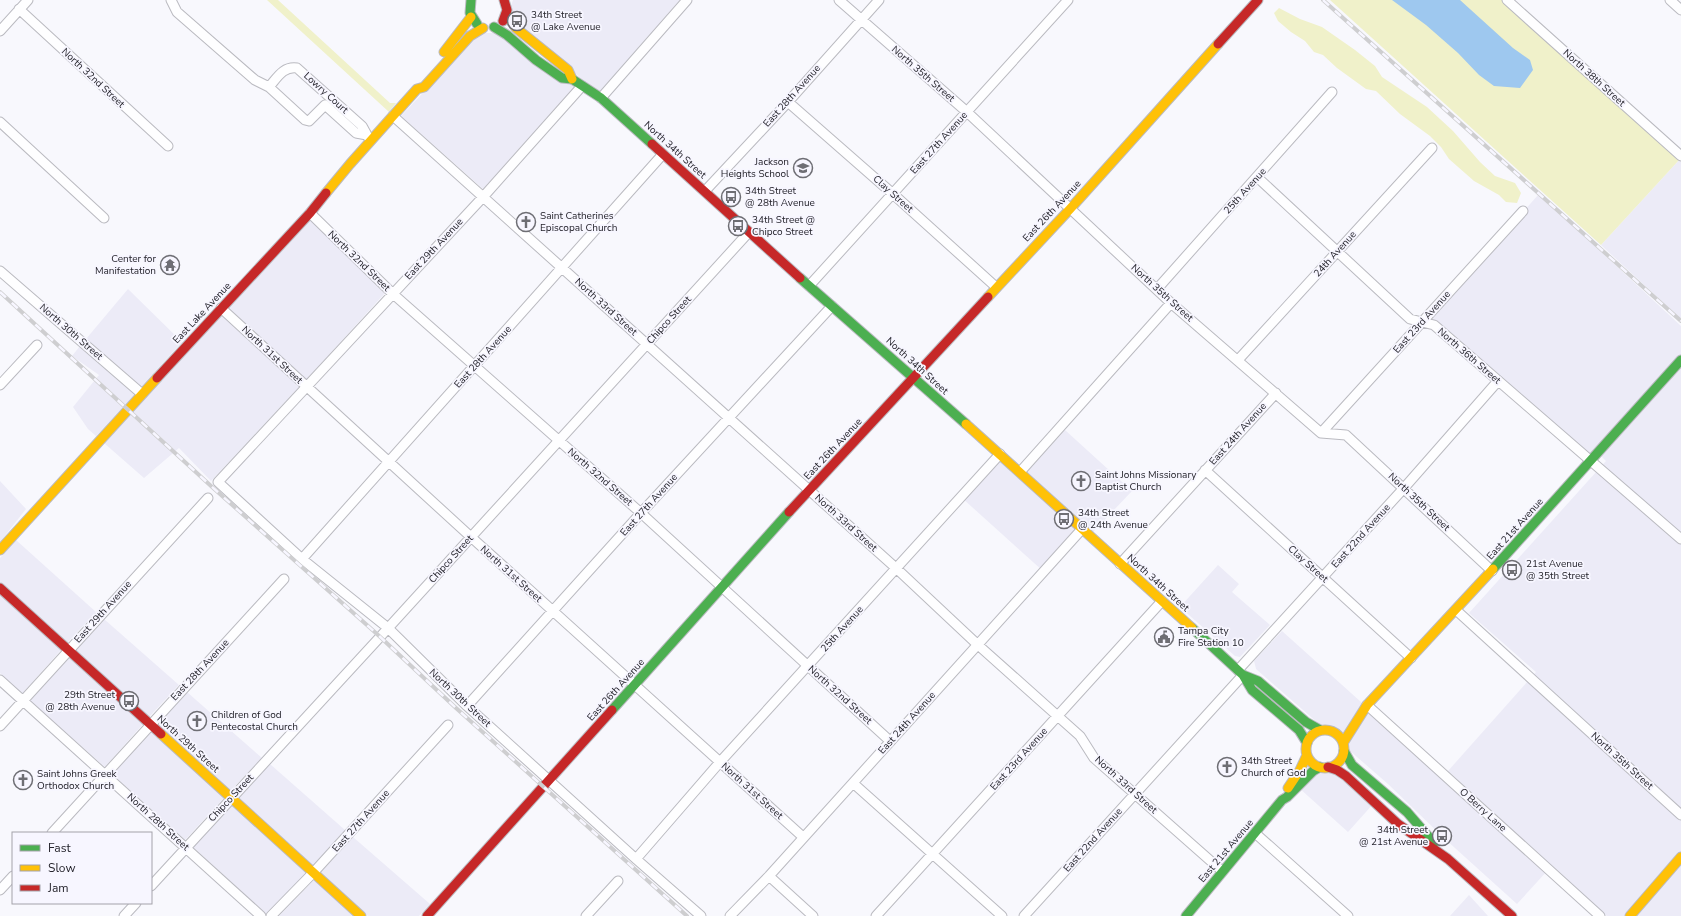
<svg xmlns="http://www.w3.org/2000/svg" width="1681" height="916" viewBox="0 0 1681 916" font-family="'Nunito Sans',sans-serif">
<rect width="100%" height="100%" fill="#f8f8fd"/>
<path fill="#ecebf7" d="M 513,0 L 680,0 L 599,92 L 585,82 L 514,19 L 511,6 Z
M 484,33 L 495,33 L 575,87 L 483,189 L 401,116 L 473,40 Z
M 1680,159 L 1681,160 L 1681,319 L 1601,245 Z
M 1539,194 L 1681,326 L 1681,916 L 1607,916 L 1448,771 L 1536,672 L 1469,613 L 1606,461 L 1595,450 L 1590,455 L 1509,387 L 1429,316 Z
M 311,220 L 385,293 L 306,380 L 228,309 Z
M 128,289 L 182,342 L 141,387 L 86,339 Z
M 222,315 L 299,387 L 211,481 L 179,448 L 144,478 L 104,443 Z
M 80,346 L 135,394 L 96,436 L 88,429 L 73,407 L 99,375 L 72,356 Z
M 1065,430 L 1132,491 L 1094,531 L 1093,533 L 1027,472 Z
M 998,458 L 1080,529 L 1043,571 L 962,498 Z
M 0,481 L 26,509 L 0,542 Z
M 16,540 L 96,612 L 67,643 L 0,582 L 0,558 Z
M 1218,565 L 1239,584 L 1232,592 L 1270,625 L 1240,657 L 1235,656 L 1180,607 Z
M 0,594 L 61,650 L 22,694 L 0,673 Z
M 104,619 L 179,685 L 149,717 L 75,650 Z
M 1282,631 L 1548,870 L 1517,904 L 1445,839 L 1388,784 L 1256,669 L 1254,661 Z
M 69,657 L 143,724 L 105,767 L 30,701 Z
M 187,692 L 262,758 L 230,791 L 157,725 Z
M 151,732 L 224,798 L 185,840 L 112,774 Z
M 270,764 L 345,830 L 313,866 L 238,798 Z
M 1324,772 L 1335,775 L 1374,803 L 1348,832 L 1298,787 L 1309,778 Z
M 232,805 L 306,873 L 266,914 L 193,847 Z
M 353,837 L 430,904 L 419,916 L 368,916 L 320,873 Z
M 314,880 L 354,916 L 279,916 Z
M 1469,895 L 1488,916 L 1450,916 Z"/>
<path fill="#f0f1ca" d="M 267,0 L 278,0 L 390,103 L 396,103 L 389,112 Z
M 1330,0 L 1505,0 L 1680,159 L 1601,245 Z
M 1279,8 L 1300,19 L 1322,27 L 1355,50 L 1375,66 L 1382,77 L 1427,107 L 1453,131 L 1480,162 L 1495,176 L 1515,183 L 1521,193 L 1517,203 L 1506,202 L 1499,195 L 1474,181 L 1449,159 L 1441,147 L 1430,136 L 1400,114 L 1376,91 L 1366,89 L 1337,68 L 1323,55 L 1314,52 L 1305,41 L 1291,32 L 1278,21 L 1274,13 Z"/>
<path fill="#9ec8ef" d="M 1392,0 L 1460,0 L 1513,48 L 1530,60 L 1533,70 L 1520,88 L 1494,86 L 1479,75 L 1458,53 L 1426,25 Z"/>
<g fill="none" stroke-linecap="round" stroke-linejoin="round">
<defs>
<path id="street" d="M 171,0 L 177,12 L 255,80 L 269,87 L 305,120 L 309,121 L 325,105 L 356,133 L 367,135
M 839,0 L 967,112 L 1171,303 L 1321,433 L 1346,435 L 1492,571
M 1507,0 L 1681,156
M 1670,0 L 1681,10
M 19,9 L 168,146
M 0,31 L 28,0
M 582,86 L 484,196 L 218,482 L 302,559 L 388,628 L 467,706 L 636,859 L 701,916
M 269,87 C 277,78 283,66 297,68 L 362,126 L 368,137
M 601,98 L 687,0
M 788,102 L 893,194 L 996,287
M 393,116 L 897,569 L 978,645 L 1080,736 L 1094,758 L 1222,871
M 0,122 L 104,218
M 1257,177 L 1410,319 L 1434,325 L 1681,539
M 705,191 L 788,102 L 879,0
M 310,213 L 392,293 L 641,513 L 890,741
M 0,271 L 142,394
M 809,286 L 1068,0
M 1157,289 L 1332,92
M 221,308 L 471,537 L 803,837
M 1238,360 L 1432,148
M 0,385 L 37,345
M 1321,433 L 1523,211
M 1205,470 L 1411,658
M 1020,472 L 1171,303
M 302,559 L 663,154
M 1120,564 L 1276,393
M 1456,610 L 1681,815
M 1238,670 L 1404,488 L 1498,381
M 0,680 L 261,916
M 1367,705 L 1600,916
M 467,706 L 641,513 L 832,306
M 0,726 L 208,498
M 853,783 L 1002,916
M 52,833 L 284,579
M 1255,833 L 1348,916
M 636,859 L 720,762 L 1000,454
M 769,876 L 813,916
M 151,886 L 380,637 L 749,232
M 0,890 L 13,876
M 124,916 L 136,903
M 271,916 L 313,873 L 448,725
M 586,916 L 618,881
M 730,916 L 769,876 L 1082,529
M 876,916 L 1162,601
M 1024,916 L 1243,675"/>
<path id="fast" d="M 471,0 L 470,13 L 477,24
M 494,27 L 507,35 L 536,60 L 562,78 L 572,79 L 601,98 L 652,144
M 800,278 L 966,424
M 1493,569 L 1681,360
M 1192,628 L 1243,675 L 1252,690 L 1299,730 L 1307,743
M 1243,675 L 1258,681 L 1306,722 L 1320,730
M 612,710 L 789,512
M 1344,751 L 1352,765 L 1407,812 L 1434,843
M 1186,916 L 1282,800 L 1287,797 L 1313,771 L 1320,767"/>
<path id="slow" d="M 506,14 L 516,28 L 568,70 L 572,79
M 444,52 L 471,17
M 326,193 L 350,164 L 417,89 L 424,87 L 470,36 L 483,28
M 988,297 L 1070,209 L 1218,44
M 966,424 L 1192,628
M 0,550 L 157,378
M1306 749a19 19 0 1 1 38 0a19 19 0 1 1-38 0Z
M 161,734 L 361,916
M 1343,743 L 1367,705 L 1493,569
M 1288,788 L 1300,770 L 1307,755
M 1630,916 L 1681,857"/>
<path id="jam" d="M 503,21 L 507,10 L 504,0
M 1218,44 L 1258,0
M 652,144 L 800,278
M 157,378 L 310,213 L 326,193
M 789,512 L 988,297
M 0,588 L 161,734
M 1328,767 L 1337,770 L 1346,776 L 1398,824 L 1448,859 L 1512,916
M 427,916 L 612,710"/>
</defs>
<use href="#street" stroke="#babac0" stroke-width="11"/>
<use href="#fast" stroke="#babac0" stroke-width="11"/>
<use href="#slow" stroke="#babac0" stroke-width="11"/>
<use href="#jam" stroke="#babac0" stroke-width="11"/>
<use href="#street" stroke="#fefeff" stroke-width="9"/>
<use href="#fast" stroke="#4caf50" stroke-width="9"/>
<use href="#slow" stroke="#ffc107" stroke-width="9"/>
<use href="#jam" stroke="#c62828" stroke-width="9"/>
<defs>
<path id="rail" d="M 1323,0 L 1681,321
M 0,292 L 211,486 L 377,634 L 456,708 L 687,916"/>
</defs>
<use href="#rail" stroke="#ceced0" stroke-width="4"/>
<use href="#rail" stroke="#f7f6ff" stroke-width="2.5" stroke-dasharray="8" stroke-linecap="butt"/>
</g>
<defs>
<symbol id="bus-ring" viewBox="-11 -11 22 22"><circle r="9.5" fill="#f7f6ff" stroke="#6e6e74" stroke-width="1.5"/><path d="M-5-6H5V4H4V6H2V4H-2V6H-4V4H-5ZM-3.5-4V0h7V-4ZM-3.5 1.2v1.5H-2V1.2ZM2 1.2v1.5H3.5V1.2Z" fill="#6e6e74"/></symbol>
<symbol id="school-ring" viewBox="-11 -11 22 22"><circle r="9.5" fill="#f7f6ff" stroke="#6e6e74" stroke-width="1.5"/><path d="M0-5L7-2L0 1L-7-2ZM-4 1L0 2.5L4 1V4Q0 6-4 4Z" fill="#6e6e74"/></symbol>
<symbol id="church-ring" viewBox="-11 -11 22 22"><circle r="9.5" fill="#f7f6ff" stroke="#6e6e74" stroke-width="1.5"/><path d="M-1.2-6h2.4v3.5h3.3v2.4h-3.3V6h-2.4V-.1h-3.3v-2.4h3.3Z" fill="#6e6e74"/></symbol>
<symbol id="temple-ring" viewBox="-11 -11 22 22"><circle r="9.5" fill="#f7f6ff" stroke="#6e6e74" stroke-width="1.5"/><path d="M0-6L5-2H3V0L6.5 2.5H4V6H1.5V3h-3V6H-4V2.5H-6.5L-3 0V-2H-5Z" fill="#6e6e74"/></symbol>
<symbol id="civic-ring" viewBox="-11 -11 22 22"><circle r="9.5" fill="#f7f6ff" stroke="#6e6e74" stroke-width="1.5"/><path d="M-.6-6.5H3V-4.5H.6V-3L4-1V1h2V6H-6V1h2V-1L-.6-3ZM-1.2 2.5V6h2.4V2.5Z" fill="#6e6e74"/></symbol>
</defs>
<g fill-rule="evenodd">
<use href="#bus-ring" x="506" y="10" width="22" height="22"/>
<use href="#school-ring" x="792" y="157" width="22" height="22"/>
<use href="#bus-ring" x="720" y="186" width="22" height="22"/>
<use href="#church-ring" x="515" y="211" width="22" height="22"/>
<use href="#bus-ring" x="727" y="215" width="22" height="22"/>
<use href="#temple-ring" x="159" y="254" width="22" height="22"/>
<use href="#church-ring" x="1070" y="470" width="22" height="22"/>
<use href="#bus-ring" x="1053" y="508" width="22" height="22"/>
<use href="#bus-ring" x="1501" y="559" width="22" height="22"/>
<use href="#civic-ring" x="1153" y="626" width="22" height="22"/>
<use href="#bus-ring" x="118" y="690" width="22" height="22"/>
<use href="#church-ring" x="186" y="710" width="22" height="22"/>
<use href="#church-ring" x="1216" y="756" width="22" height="22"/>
<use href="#church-ring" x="12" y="769" width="22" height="22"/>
<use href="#bus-ring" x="1431" y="825" width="22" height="22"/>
</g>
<g text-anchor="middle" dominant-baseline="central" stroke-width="3.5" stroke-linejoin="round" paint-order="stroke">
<g font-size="10" fill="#24232b" stroke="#f7f6ff" text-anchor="start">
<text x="531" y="15">34th Street<tspan x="531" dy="12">@ Lake Avenue</tspan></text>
<text x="789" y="162" text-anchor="end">Jackson<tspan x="789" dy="12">Heights School</tspan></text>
<text x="745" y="191">34th Street<tspan x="745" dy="12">@ 28th Avenue</tspan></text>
<text x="540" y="216">Saint Catherines<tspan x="540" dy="12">Episcopal Church</tspan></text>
<text x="752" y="220">34th Street @<tspan x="752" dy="12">Chipco Street</tspan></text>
<text x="156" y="259" text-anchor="end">Center for<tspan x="156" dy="12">Manifestation</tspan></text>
<text x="1095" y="475">Saint Johns Missionary<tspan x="1095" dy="12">Baptist Church</tspan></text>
<text x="1078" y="513">34th Street<tspan x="1078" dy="12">@ 24th Avenue</tspan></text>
<text x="1526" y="564">21st Avenue<tspan x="1526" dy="12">@ 35th Street</tspan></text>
<text x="1178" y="631">Tampa City<tspan x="1178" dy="12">Fire Station 10</tspan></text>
<text x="115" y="695" text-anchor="end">29th Street<tspan x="115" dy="12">@ 28th Avenue</tspan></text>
<text x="211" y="715">Children of God<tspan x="211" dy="12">Pentecostal Church</tspan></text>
<text x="1241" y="761">34th Street<tspan x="1241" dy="12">Church of God</tspan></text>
<text x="37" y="774">Saint Johns Greek<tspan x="37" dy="12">Orthodox Church</tspan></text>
<text x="1428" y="830" text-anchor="end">34th Street<tspan x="1428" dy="12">@ 21st Avenue</tspan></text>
</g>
<g font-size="10" fill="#24232b" stroke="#f7f6ff">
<text transform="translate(923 74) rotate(41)">North 35th Street</text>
<text transform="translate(93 78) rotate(43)">North 32nd Street</text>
<text transform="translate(1594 78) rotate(42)">North 38th Street</text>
<text transform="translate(326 93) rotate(42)">Lowry Court</text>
<text transform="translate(792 96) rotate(-48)">East 28th Avenue</text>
<text transform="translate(939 143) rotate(-48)">East 27th Avenue</text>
<text transform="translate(675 150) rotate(42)">North 34th Street</text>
<text transform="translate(1245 191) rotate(-48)">25th Avenue</text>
<text transform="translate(893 194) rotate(42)">Clay Street</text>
<text transform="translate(1052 211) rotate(-47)">East 26th Avenue</text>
<text transform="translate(434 249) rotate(-47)">East 29th Avenue</text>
<text transform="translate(1335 254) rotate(-48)">24th Avenue</text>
<text transform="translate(359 261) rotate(44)">North 32nd Street</text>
<text transform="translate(1162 293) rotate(42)">North 35th Street</text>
<text transform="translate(606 307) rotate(42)">North 33rd Street</text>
<text transform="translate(202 313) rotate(-47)">East Lake Avenue</text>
<text transform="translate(669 320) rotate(-48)">Chipco Street</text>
<text transform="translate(1422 322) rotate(-48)">East 23rd Avenue</text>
<text transform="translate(71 332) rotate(41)">North 30th Street</text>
<text transform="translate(272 355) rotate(43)">North 31st Street</text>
<text transform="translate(1469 356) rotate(41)">North 36th Street</text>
<text transform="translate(483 357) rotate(-48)">East 28th Avenue</text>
<text transform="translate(917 366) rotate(42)">North 34th Street</text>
<text transform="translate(1238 434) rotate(-48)">East 24th Avenue</text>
<text transform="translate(833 449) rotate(-47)">East 26th Avenue</text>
<text transform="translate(600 477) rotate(41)">North 32nd Street</text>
<text transform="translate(1419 502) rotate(43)">North 35th Street</text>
<text transform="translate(649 505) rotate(-48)">East 27th Avenue</text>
<text transform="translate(846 523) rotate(42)">North 33rd Street</text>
<text transform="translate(1515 529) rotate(-48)">East 21st Avenue</text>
<text transform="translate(1361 536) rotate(-48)">East 22nd Avenue</text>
<text transform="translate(451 559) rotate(-48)">Chipco Street</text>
<text transform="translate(1308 564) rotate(42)">Clay Street</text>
<text transform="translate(511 574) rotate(42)">North 31st Street</text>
<text transform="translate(1158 583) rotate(42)">North 34th Street</text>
<text transform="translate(103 612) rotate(-48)">East 29th Avenue</text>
<text transform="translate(842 629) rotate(-48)">25th Avenue</text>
<text transform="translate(200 670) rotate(-47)">East 28th Avenue</text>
<text transform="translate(616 690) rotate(-48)">East 26th Avenue</text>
<text transform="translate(840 695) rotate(42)">North 32nd Street</text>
<text transform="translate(460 698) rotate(43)">North 30th Street</text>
<text transform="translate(907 723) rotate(-48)">East 24th Avenue</text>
<text transform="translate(188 744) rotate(42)">North 29th Street</text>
<text transform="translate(1019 759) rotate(-48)">East 23rd Avenue</text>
<text transform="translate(1622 761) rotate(42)">North 35th Street</text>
<text transform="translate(1126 785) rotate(42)">North 33rd Street</text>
<text transform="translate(752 791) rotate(42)">North 31st Street</text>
<text transform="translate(231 798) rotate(-47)">Chipco Street</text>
<text transform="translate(1483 810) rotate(42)">O Berry Lane</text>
<text transform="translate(361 821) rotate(-48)">East 27th Avenue</text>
<text transform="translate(158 822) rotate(42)">North 28th Street</text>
<text transform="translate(1093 840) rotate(-48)">East 22nd Avenue</text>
<text transform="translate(1226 851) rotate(-50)">East 21st Avenue</text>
</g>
</g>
<rect x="12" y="832" width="140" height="72" fill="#f7f6ff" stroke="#a3a2aa"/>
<rect x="20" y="845" width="20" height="6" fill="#4caf50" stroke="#a3a2aa"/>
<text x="48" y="852" font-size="12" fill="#24232b">Fast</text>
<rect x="20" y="865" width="20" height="6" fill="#ffc107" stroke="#a3a2aa"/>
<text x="48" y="872" font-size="12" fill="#24232b">Slow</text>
<rect x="20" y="885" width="20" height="6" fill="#c62828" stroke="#a3a2aa"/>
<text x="48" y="892" font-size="12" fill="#24232b">Jam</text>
</svg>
